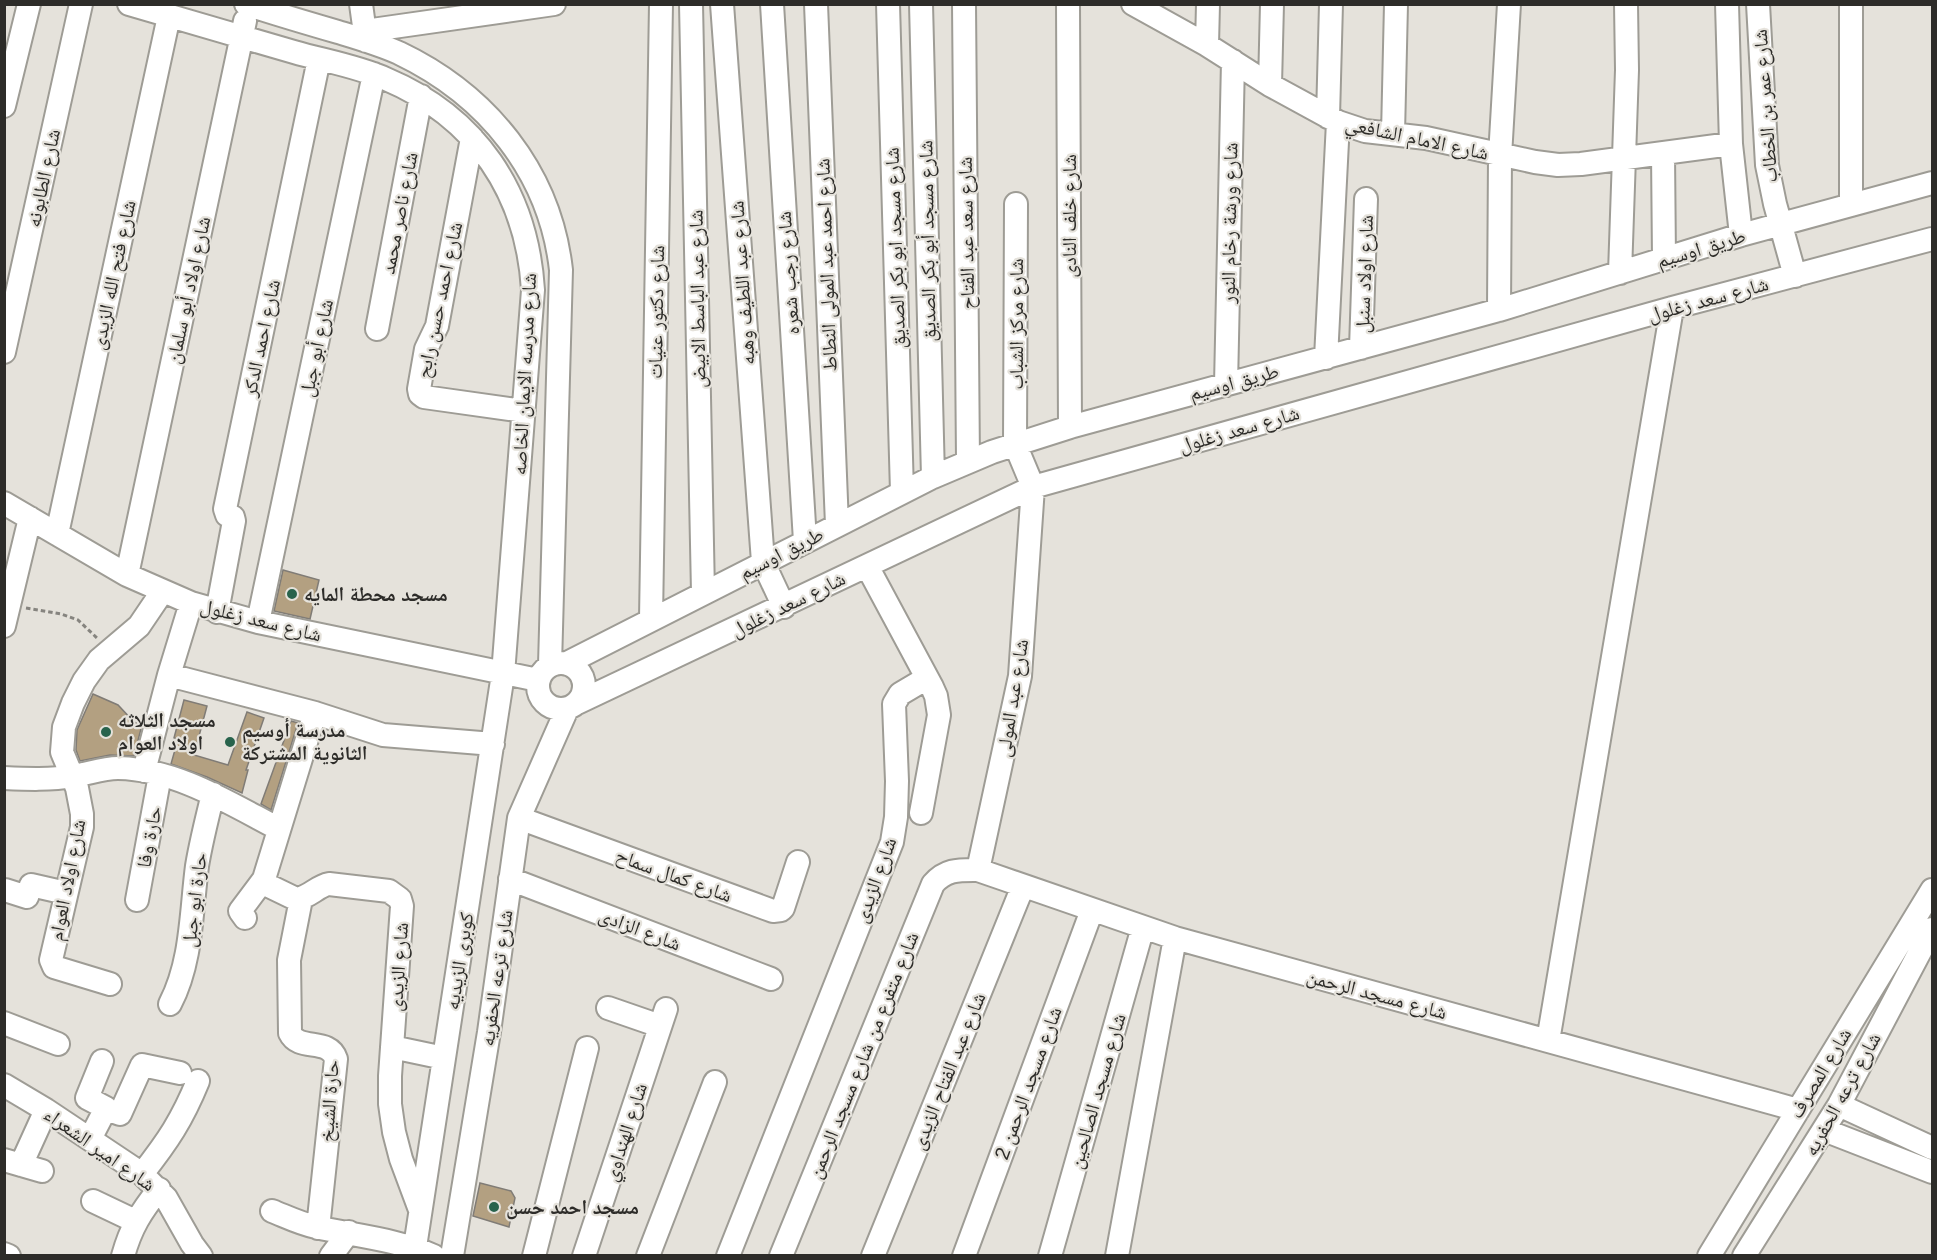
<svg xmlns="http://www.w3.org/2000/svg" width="1937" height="1260" viewBox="0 0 1937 1260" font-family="Arial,'Noto Naskh Arabic',sans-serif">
<rect width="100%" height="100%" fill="#e5e2db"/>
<path fill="#b3a081" stroke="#807c76" stroke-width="1.5" d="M 283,570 L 319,580 L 310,619 L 274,611 Z
M 93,694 L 118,705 L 134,722 L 142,725 L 134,756 L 110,755 L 80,761 L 76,750 L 77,730 Z
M 184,700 L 207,706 L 194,755 L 228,765 L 247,712 L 264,718 L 246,770 L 248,770 L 242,793 L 207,777 L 171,764 L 178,739 L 174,738 Z
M 291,721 L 298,723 L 271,810 L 261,804 Z
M 480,1183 L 511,1191 L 515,1198 L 509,1227 L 473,1216 Z"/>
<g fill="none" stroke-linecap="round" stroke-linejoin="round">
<defs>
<path id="minor" d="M 129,4 C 184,20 239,36 294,52 C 325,61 357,66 386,79 C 476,117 527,192 533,290 L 503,674 L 415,1247
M 246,4 C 276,14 307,23 338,32 C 358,38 379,44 399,53 C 487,95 550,172 561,270 L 550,665
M 361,4 L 366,41
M 691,4 L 703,593
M 722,4 L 763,562 L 784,607
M 772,4 L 805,541
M 816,4 L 837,525
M 888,4 L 902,492
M 921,4 L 933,477
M 964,4 L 968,461
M 1068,4 L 1070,427
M 1133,4 L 1207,45 L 1270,85 L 1338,122 L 1365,131 L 1426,138 L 1535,162 L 1558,165 L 1581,164 L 1731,144
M 1727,4 L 1731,144 L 1741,235
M 1758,4 L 1767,165 L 1775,204 L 1795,276
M 1851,4 L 1851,205
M 365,31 L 554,4
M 1207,45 L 1208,4
M 1270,85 L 1272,4
M 4,106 L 29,4
M 1328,117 L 1331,4
M 1393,134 L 1396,4
M 472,138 L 437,326 L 426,349 L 419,389 L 420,394 L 424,397 L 524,411
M 1663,153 L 1664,259
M 1620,273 L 1627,70 L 1626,4
M 1499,310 L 1500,156 L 1509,4
M 377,329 L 421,96
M 1361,348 L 1366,199
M 4,352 L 81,4
M 1326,358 L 1338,122
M 1226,385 L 1233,61
M 4,503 L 127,575 L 191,603 L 258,622 L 538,680
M 57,534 L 169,16
M 867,566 L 932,687 L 936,696 L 939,715 L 921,813
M 127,575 L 245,21
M 217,612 L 234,521 L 233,517 L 227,515 L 225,509 L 319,59
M 651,619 L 661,4
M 258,622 L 374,74
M 4,626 L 30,518
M538 686a23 23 0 1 1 46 0a23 23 0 1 1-46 0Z
M 567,663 L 933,477 L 992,452 L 1070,427 L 1499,310 L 1741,235 L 1932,183
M 169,675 L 315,713 L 383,735 L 493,744
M 577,703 L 1033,487 L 1672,308 L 1932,239
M 315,713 L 264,879 L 267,885 L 296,899 C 309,898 317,886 329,884 L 389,891 L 400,899 L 402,906 L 390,1076 L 390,1104 L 394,1132 L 401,1159 L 420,1210
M 144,771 L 169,675 L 191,603
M 4,778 C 27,779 51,780 73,776 C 88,774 102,768 118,768 C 176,769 229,803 279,829
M 519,818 L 773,911 L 781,910 L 783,908 L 798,862
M 978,870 L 1020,676 L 1033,487 L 1015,444 L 1016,204
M 510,879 L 771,979
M 5,890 L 27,897 L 31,885 L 66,893
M 301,899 L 289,960 L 290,1033 C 299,1052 329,1037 336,1059 L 318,1228
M 137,900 L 160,775
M 245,918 L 240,911 L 264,879
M 110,984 L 54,967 L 51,960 L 82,827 L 82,814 L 77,788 L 62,752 L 64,727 L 73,703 L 84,681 L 99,660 L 139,626 L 162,592
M 170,1004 C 192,962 191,912 197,866 C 201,842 207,818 213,794
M 608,1008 L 660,1026
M 4,1023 L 58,1044
M 1548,1041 L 1672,308
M 392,1047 L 444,1058
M 4,1085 L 46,1110 L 142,1174 L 166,1198 L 192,1244 L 201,1256
M 1839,1105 L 1932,1148
M 106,1109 L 120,1114 L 142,1065 L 180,1073
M 1824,1130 L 1932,1172
M 90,1139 L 106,1108 L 87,1098 L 102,1061
M 4,1160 L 42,1171
M 21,1165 L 46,1110
M 142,1174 C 168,1141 182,1120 198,1081
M 93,1201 L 135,1221
M 272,1211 C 287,1217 301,1224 316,1227 C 356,1236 396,1239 434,1256
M 4,1254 L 9,1256
M 123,1256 C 131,1227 141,1212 159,1189
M 331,1256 L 349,1232
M 452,1256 L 489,1032 L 519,818 L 567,709
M 534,1256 L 587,1048
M 584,1256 L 666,1009
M 648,1256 L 715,1082
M 728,1256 L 892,842 L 896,817 L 897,781 L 894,704 L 900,694 L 927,678
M 781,1256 L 933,884 C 946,869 959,870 978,870 L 1175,938 L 1798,1110
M 873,1256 L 1023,886
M 964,1256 L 1092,910
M 1050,1256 L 1143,927
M 1117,1256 L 1175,938
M 1709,1256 L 1932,890
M 1744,1256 L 1839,1105 L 1932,929"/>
</defs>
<use href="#minor" stroke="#9e9c95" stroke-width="26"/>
<path stroke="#86847f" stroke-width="3" stroke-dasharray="4.5 3" stroke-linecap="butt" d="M 26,608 L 61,614 L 78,620 L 97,638"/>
<use href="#minor" stroke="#fff" stroke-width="22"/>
</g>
<g fill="#28634c" stroke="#e5e2db" stroke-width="2">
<circle cx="292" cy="594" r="6"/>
<circle cx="106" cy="732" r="6"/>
<circle cx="230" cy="742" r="6"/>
<circle cx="494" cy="1207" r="6"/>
</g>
<g text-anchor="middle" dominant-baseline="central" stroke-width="4.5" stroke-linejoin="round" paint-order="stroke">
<g font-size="20" fill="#2d2c29" stroke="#e5e2db">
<text transform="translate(1765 106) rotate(-94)">شارع عمر بن الخطاب</text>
<text transform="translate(1417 138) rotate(12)">شارع الامام الشافعي</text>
<text transform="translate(43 178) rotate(-78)">شارع الطابونه</text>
<text transform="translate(399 213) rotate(-79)">شارع ناصر محمد</text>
<text transform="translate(1069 216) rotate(-90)">شارع خلف النادى</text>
<text transform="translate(1229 223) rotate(-89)">شارع ورشة رخام النور</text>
<text transform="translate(966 233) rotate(-91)">شارع سعد عبد الفتاح</text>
<text transform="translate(927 241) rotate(-91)">شارع مسجد أبو بكر الصديق</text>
<text transform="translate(895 248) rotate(-92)">شارع مسجد ابو بكر الصديق</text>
<text transform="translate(1701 248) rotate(-17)">طريق اوسيم</text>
<text transform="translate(826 265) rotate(-92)">شارع احمد عبد المولى النطاط</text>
<text transform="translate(788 273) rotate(-94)">شارع رجب شعره</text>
<text transform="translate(1364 274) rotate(-88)">شارع اولاد سنبل</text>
<text transform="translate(113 275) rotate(-78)">شارع فتح الله الزيدى</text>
<text transform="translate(742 283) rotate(-94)">شارع عبد اللطيف وهبه</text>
<text transform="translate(188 290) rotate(-78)">شارع اولاد أبو سلمان</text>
<text transform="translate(697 299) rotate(-91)">شارع عبد الباسط الابيض</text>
<text transform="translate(1708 299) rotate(-15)">شارع سعد زغلول</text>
<text transform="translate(439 300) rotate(-78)">شارع احمد حسن رابح</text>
<text transform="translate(656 312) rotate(-89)">شارع دكتور عنيات</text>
<text transform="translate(1016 324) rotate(-90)">شارع مركز الشباب</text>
<text transform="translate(261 338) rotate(-78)">شارع احمد الدكر</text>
<text transform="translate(316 348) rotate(-78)">شارع أبو جبل</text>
<text transform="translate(524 374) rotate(-87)">شارع مدرسه الايمان الخاصه</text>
<text transform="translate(1234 382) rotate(-15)">طريق اوسيم</text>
<text transform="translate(1239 429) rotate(-16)">شارع سعد زغلول</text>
<text transform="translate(781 553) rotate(-27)">طريق اوسيم</text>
<text transform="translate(788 604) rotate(-26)">شارع سعد زغلول</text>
<text transform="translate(261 620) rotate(14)">شارع سعد زغلول</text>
<text transform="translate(1012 698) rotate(-81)">شارع عبد المولى</text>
<text transform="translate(149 837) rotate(-79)">حارة وفا</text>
<text transform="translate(674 875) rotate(20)">شارع كمال سماح</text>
<text transform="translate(67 880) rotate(-79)">شارع اولاد العوام</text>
<text transform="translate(875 880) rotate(-70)">شارع الزيدى</text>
<text transform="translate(194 900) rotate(-83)">حارة ابو جبل</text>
<text transform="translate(640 929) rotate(21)">شارع الزادى</text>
<text transform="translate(459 961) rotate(-81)">كوبرى الزيديه</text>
<text transform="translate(398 967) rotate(-86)">شارع الزيدى</text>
<text transform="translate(496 978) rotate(-82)">شارع ترعه الحفريه</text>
<text transform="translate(1377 994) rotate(15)">شارع مسجد الرحمن</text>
<text transform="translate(863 1055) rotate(-68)">شارع متفرع من شارع مسجد الرحمن</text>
<text transform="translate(948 1071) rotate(-68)">شارع عبد الفتاح الزيدى</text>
<text transform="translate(1820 1073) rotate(-59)">شارع المصرف</text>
<text transform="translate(1028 1083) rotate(-70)">شارع مسجد الرحمن 2</text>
<text transform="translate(1097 1091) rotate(-74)">شارع مسجد الصالحين</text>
<text transform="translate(1842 1094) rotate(-61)">شارع ترعه الحفريه</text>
<text transform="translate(329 1101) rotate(-86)">حارة الشيخ</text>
<text transform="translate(625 1132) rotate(-72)">شارع الهنداوي</text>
<text transform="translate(100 1149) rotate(35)">شارع امير الشعراء</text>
</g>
<g font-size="20" font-weight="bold" fill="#2d2c29" stroke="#e5e2db" text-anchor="start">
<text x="304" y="594">مسجد محطة المايه</text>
<text x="118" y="720">مسجد الثلاثه<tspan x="118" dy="23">اولاد العوام</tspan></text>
<text x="242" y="730">مدرسة أوسيم<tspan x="242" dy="23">الثانوية المشتركة</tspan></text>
<text x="506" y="1207">مسجد احمد حسن</text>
</g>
</g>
<rect width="1937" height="1260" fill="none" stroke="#2d2c29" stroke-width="12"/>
</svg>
